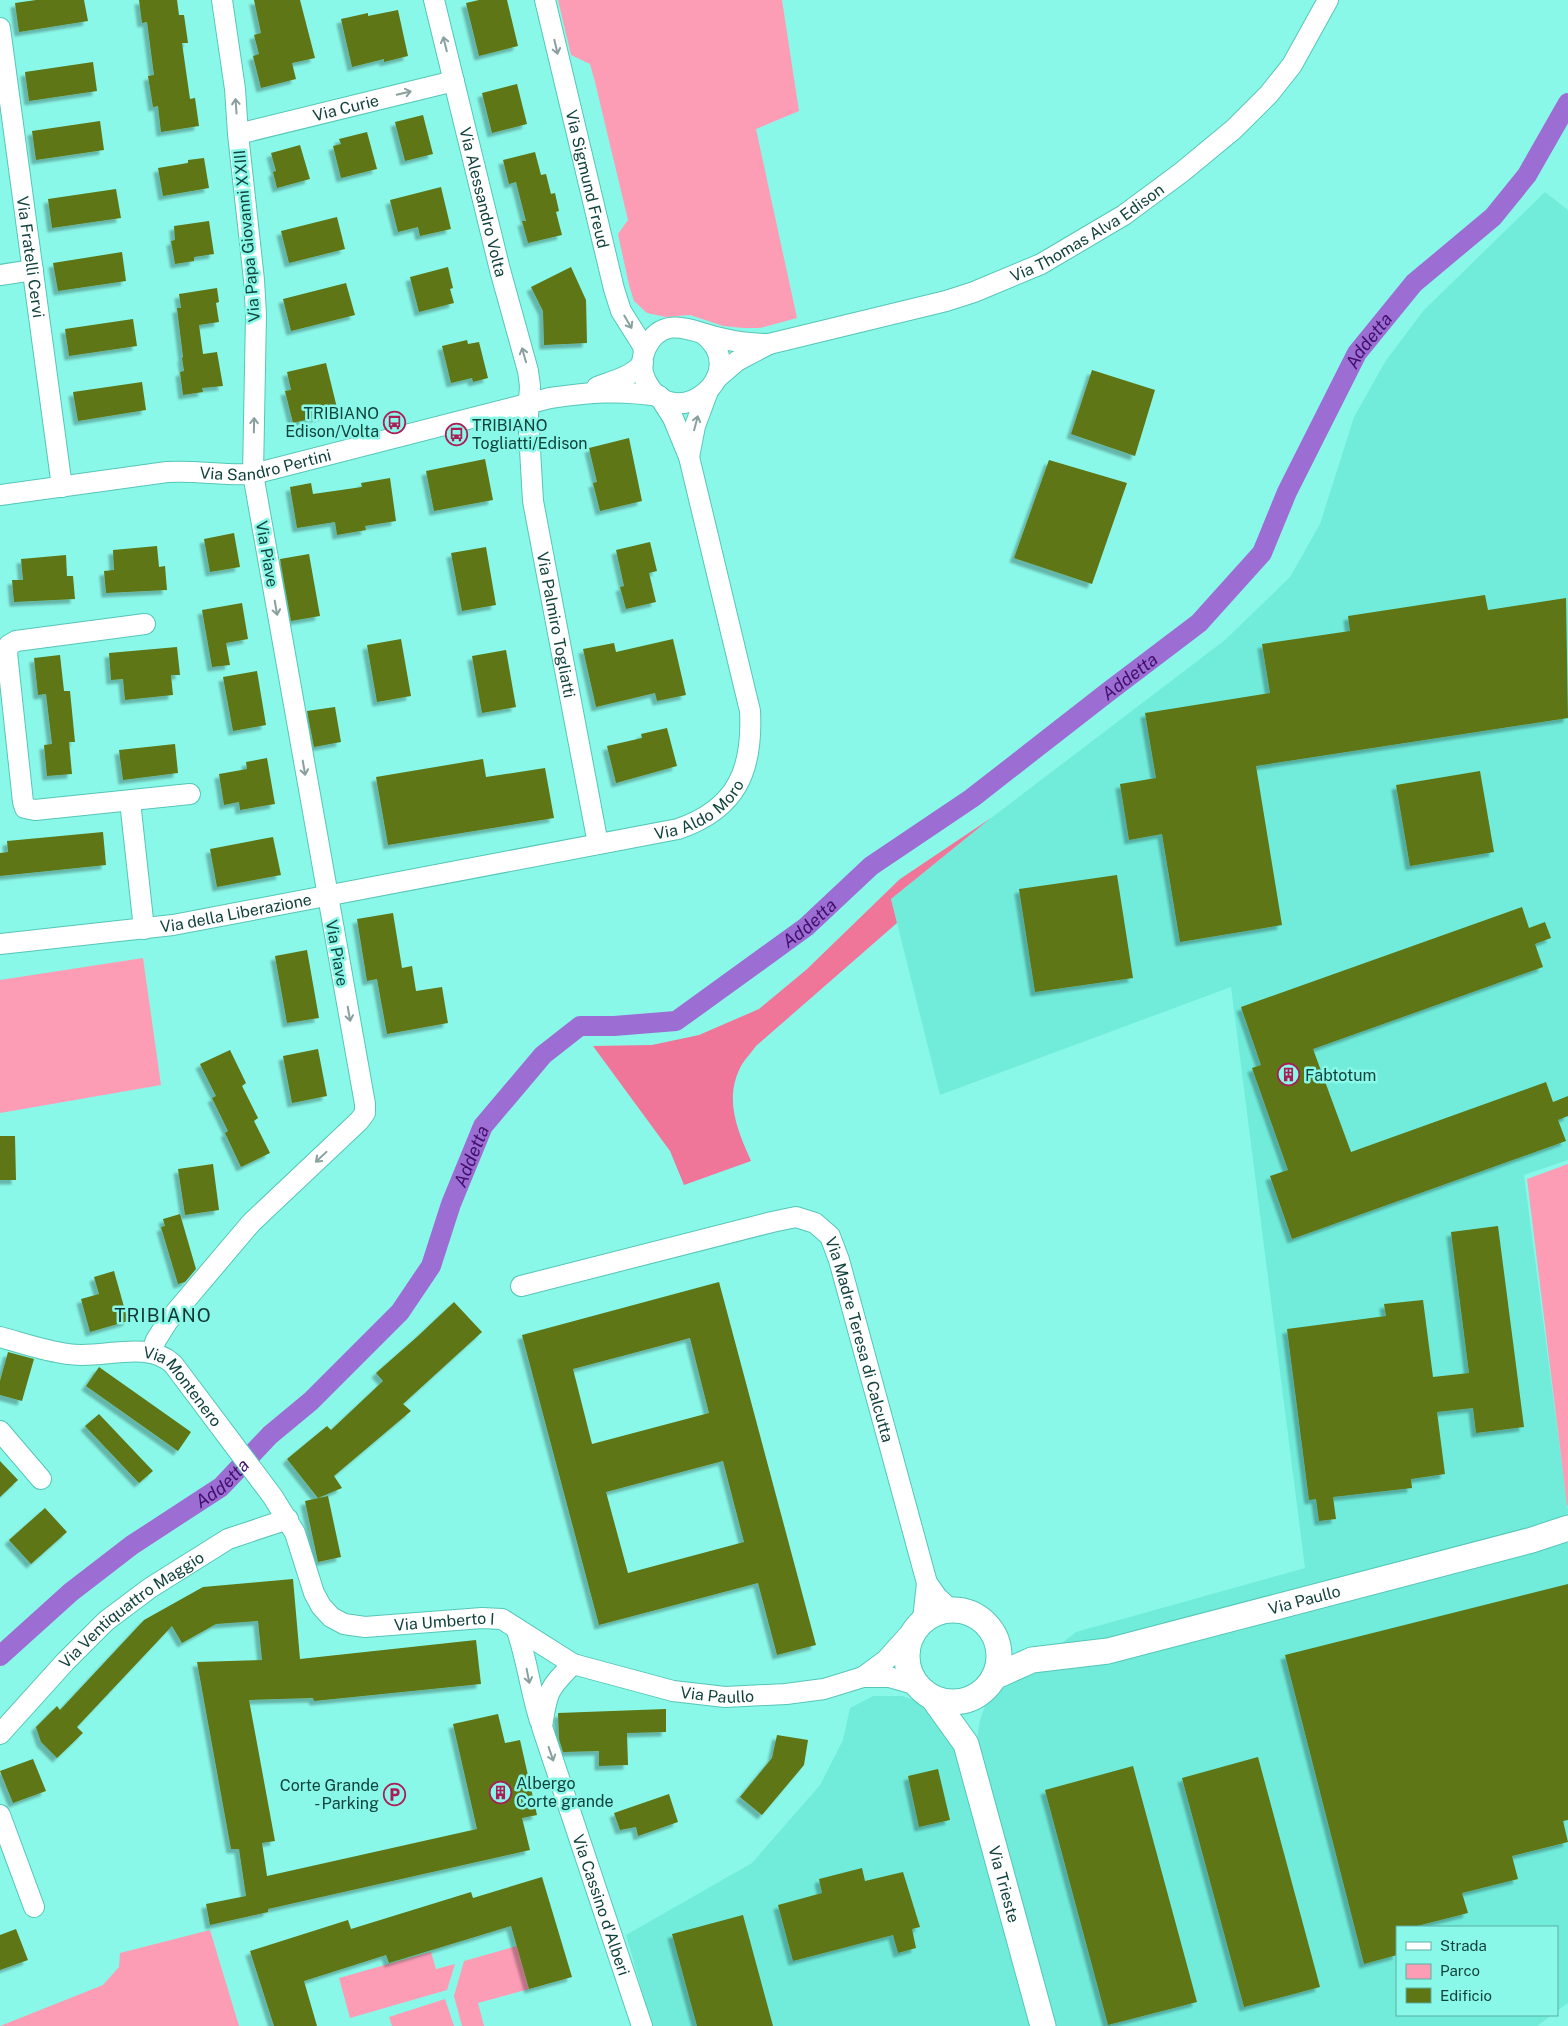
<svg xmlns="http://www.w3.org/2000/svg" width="1568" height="2026" viewBox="0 0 1568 2026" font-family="'Public Sans',sans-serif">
<defs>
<filter id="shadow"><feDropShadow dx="-4.5" dy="4.5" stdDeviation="1" flood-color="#0004"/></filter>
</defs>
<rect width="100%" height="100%" fill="#8af8e8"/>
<path fill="#71ecdb" d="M 1545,192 L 1568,210 L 1568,1160 L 1524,1175 L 1568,1510 L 1568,2003 L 1557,2011 L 1557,1927 L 1397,1927 L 1397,2015 L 1552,2015 L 1537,2026 L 652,2026 L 626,1935 L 752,1863 L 820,1785 L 843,1740 L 850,1708 L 873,1696 L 902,1696 L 923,1703 L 976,1744 L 980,1720 L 986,1703 L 999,1688 L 1020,1676 L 1076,1632 L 1305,1568 L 1231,987 L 940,1095 L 891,899 L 991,818 L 1225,640 L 1290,577 L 1320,524 L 1354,417 L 1385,362 L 1423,311 Z"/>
<path fill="#fc9db5" d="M 558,0 L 782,0 L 799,111 L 756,129 L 797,318 L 760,328 L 743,328 L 723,326 L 690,315 L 666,317 L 647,313 L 634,301 L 629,285 L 618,234 L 628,220 L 595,82 L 590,64 L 571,55 Z
M 143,958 L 161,1085 L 0,1113 L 0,980 Z
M 1568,1164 L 1568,1505 L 1567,1505 L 1527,1179 Z
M 210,1930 L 239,2026 L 0,2026 L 103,1985 L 119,1967 L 120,1953 Z
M 517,1946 L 529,1989 L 478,2003 L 484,2026 L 462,2026 L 454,1996 L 464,1961 Z
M 431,1952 L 436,1969 L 455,1964 L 447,1990 L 350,2018 L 339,1978 Z
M 445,1999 L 454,2026 L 392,2026 L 389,2017 Z"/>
<path fill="#ef7599" d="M 991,818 L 891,899 L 897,923 L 756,1046 C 751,1053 744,1060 740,1068 C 724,1101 738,1131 751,1161 L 684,1185 L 670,1151 L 593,1046 L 652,1045 L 699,1035 L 759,1009 L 806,970 L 900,879 Z"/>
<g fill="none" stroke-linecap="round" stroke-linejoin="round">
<path stroke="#9c6ed3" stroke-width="20" id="s1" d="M 0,1656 L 71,1592 L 132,1545 L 221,1487 L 270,1435 L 311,1401 L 400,1312 L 431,1266 L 451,1204 L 483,1126 L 543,1055 L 580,1026 L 614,1026 L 676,1021 L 806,927 L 871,866 L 972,798 L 1108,692 L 1199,623 L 1262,553 L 1287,492 L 1357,353 L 1414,283 L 1493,217 L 1527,175 L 1568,103"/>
</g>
<path fill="#5e7613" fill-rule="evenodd" filter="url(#shadow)" d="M 36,0 L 84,0 L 88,21 L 19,32 L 15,3 Z
M 139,0 L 177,0 L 179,15 L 184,15 L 188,43 L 182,43 L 190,99 L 195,98 L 199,126 L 161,132 L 158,106 L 153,107 L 148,76 L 154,75 L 147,22 L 142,23 Z
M 254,0 L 300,0 L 315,58 L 292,63 L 296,79 L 261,88 L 253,56 L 259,54 L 254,35 L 261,33 Z
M 479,0 L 507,0 L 518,46 L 479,56 L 466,3 Z
M 398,10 L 408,56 L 384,62 L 384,59 L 352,67 L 341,19 L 368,13 L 368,16 Z
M 93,62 L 97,91 L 29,101 L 25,72 Z
M 517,84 L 527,124 L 492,133 L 482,93 Z
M 423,115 L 433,154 L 405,161 L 395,122 Z
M 100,121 L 104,150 L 36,160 L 32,131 Z
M 367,132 L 377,169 L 341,178 L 333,146 L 341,144 L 339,139 Z
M 300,145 L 310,179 L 277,188 L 273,172 L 276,171 L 271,153 Z
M 535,152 L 541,175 L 546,174 L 551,194 L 555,193 L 559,211 L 556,212 L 562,235 L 528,243 L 522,221 L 526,221 L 516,182 L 509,184 L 503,160 Z
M 204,158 L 209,188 L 163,196 L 158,168 L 188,163 L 188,160 Z
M 441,187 L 451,229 L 420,236 L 418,227 L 398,232 L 390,200 Z
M 116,189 L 121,218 L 52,228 L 48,199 Z
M 337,217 L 345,249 L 289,263 L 281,231 Z
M 209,221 L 214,254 L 194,257 L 194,261 L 175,264 L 171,241 L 175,240 L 174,226 Z
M 122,252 L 126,281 L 58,291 L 53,263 Z
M 448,267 L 453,288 L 450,289 L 454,303 L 419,312 L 410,277 Z
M 571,267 L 586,300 L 587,343 L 544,345 L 543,311 L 531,287 Z
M 346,283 L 355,315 L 291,331 L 283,299 Z
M 217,288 L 219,302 L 216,303 L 219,322 L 199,325 L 203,354 L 217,352 L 223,386 L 202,388 L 203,392 L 183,395 L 180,372 L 184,371 L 182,358 L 183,357 L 177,308 L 181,308 L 179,294 Z
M 133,319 L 137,346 L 69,356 L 65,329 Z
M 467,340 L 468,344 L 479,342 L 488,378 L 473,382 L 472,378 L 451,383 L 442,346 Z
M 326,363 L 338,412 L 293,423 L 285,391 L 291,390 L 287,372 Z
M 1092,370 L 1155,390 L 1135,456 L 1071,434 Z
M 142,382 L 146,410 L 78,421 L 73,392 Z
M 629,438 L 642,501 L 600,511 L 593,483 L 597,482 L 589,448 Z
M 485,459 L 493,500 L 434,511 L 426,471 Z
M 1049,460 L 1127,483 L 1092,584 L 1014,558 Z
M 390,478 L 396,521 L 365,526 L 366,530 L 337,535 L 335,522 L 297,528 L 290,487 L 311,483 L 313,494 L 362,487 L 361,483 Z
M 234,533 L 240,567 L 210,572 L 204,539 Z
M 650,542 L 657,571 L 649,573 L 656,602 L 626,609 L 620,587 L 624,586 L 616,550 Z
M 157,546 L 159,567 L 165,566 L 167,590 L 106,593 L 104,571 L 114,570 L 113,550 Z
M 486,547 L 496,605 L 462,611 L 451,553 Z
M 309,554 L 320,616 L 291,621 L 280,559 Z
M 66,555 L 67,576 L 73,576 L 75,599 L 14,602 L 12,580 L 23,580 L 21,559 Z
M 1485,595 L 1488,610 L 1566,598 L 1568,718 L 1256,766 L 1282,925 L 1180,942 L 1162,834 L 1129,840 L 1120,784 L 1156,778 L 1145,713 L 1270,693 L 1262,644 L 1350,631 L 1348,616 Z
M 242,603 L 248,639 L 226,643 L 230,665 L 212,667 L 202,610 Z
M 401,639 L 411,696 L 377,702 L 367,645 Z
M 673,639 L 686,695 L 657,701 L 655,693 L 596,707 L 583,649 L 614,643 L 616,652 Z
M 177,647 L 180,675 L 171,675 L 173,695 L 125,700 L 123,679 L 111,680 L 109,653 Z
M 506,650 L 516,707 L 482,713 L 472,656 Z
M 60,655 L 64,691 L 70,691 L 75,742 L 69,742 L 72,774 L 47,776 L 44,745 L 52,744 L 46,694 L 38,695 L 34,658 Z
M 257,671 L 266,725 L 233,731 L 223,677 Z
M 335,707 L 341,742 L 314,747 L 307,711 Z
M 667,728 L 677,766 L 616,783 L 607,746 L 642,738 L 641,734 Z
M 175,744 L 178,773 L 123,780 L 119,750 Z
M 267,758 L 275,804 L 240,810 L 239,802 L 224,805 L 219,774 L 247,769 L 246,762 Z
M 483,759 L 486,777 L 545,768 L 554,818 L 388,845 L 376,777 Z
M 1480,771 L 1494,852 L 1410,866 L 1396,785 Z
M 103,832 L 106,865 L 0,876 L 0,853 L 8,852 L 7,841 Z
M 273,837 L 281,875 L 217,887 L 210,849 Z
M 1117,875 L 1133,978 L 1035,992 L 1019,889 Z
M 1522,907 L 1529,928 L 1545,922 L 1551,938 L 1535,944 L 1543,967 L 1313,1049 L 1351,1152 L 1546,1082 L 1553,1102 L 1568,1096 L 1568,1116 L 1558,1120 L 1566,1141 L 1292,1239 L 1270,1176 L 1288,1170 L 1252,1068 L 1261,1065 L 1241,1007 Z
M 393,913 L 402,968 L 412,966 L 416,991 L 442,987 L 448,1023 L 387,1034 L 377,979 L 367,981 L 357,919 Z
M 307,950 L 319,1018 L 287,1023 L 275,956 Z
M 318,1049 L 327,1096 L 292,1103 L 283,1056 Z
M 230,1050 L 246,1083 L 242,1086 L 258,1118 L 254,1121 L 270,1153 L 241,1167 L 225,1133 L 228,1131 L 212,1098 L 216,1096 L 200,1064 Z
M 0,1136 L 15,1136 L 16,1180 L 0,1180 Z
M 213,1164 L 219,1210 L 185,1215 L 178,1169 Z
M 180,1214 L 196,1269 L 185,1282 L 178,1284 L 161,1227 L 165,1226 L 163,1219 Z
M 1498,1226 L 1524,1427 L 1476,1433 L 1473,1408 L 1437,1412 L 1445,1474 L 1411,1479 L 1412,1488 L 1333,1497 L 1336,1519 L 1319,1521 L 1316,1499 L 1309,1500 L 1287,1329 L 1386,1316 L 1384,1304 L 1423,1300 L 1433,1377 L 1469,1373 L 1451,1232 Z
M 114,1271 L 128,1321 L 90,1332 L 81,1299 L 99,1294 L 94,1277 Z
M 719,1282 L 816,1645 L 777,1655 L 758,1583 L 599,1625 L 522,1335 ZM 690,1338 L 709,1413 L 592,1444 L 573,1369 ZM 723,1461 L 744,1542 L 628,1573 L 606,1492 Z
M 454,1302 L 482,1332 L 403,1404 L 411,1411 L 334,1476 L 342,1488 L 318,1498 L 287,1459 L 327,1426 L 331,1430 L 383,1381 L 376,1373 L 418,1336 Z
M 8,1352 L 34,1359 L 22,1401 L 0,1395 L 0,1381 Z
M 99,1367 L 191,1432 L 178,1451 L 86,1386 Z
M 99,1414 L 153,1471 L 139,1483 L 85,1426 Z
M 0,1461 L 18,1480 L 0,1497 Z
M 328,1496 L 341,1557 L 318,1562 L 305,1501 Z
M 45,1508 L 67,1532 L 31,1564 L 9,1540 Z
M 293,1579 L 300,1659 L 476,1640 L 481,1684 L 314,1701 L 313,1698 L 249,1700 L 275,1841 L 262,1843 L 267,1876 L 477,1829 L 453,1724 L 498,1714 L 505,1743 L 520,1740 L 537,1815 L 522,1818 L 530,1850 L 268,1909 L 268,1912 L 210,1925 L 206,1904 L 246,1896 L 239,1849 L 231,1849 L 197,1662 L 262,1660 L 258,1621 L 216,1624 L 182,1643 L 172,1626 L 77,1727 L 83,1733 L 57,1758 L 41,1742 L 36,1727 L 57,1706 L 60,1710 L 144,1620 L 203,1587 Z
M 1568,1584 L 1568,1820 L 1563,1821 L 1568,1842 L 1512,1856 L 1518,1879 L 1462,1893 L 1468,1913 L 1413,1927 L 1397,1927 L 1397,1955 L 1364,1964 L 1285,1655 Z
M 666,1709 L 666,1732 L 627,1733 L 628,1765 L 599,1766 L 599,1751 L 563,1752 L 559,1739 L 558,1713 Z
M 777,1735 L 808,1740 L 804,1765 L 762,1815 L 740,1797 L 772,1758 Z
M 1258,1757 L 1320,1987 L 1244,2007 L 1182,1778 Z
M 33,1759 L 46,1791 L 13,1803 L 0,1771 Z
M 1133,1766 L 1197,2002 L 1108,2025 L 1045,1790 Z
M 938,1769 L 950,1820 L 919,1827 L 908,1776 Z
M 669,1794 L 678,1822 L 638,1836 L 636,1827 L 620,1830 L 614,1813 Z
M 862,1868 L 865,1881 L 903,1872 L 920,1927 L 912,1929 L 916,1948 L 898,1953 L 893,1935 L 793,1961 L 778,1905 L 822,1893 L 819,1879 Z
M 542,1877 L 572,1977 L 529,1989 L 511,1926 L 389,1963 L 386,1955 L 304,1981 L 317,2026 L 274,2026 L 250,1951 L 348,1920 L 351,1929 L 471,1892 L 473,1898 Z
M 743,1915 L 773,2026 L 697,2026 L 672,1934 Z
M 16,1929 L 28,1960 L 0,1970 L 0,1935 Z"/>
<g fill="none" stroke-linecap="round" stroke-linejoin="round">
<defs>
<g id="minor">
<path id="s2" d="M 434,0 L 500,270 L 528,371 L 530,386 L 528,415 L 533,501 L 598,844"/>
<path id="s3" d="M 545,0 L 614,289 L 621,311 L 643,346 L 644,353"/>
<path id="s4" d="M 0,28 L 62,487"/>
<path id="s5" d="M 238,134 L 454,81"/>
<path d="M 0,275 L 33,270"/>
<path id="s6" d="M 702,333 C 755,372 675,438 646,381 C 641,371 641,359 646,348 C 663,313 693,332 720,338 C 736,342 752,344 769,344 L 946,301 L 974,292 L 1041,264 L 1124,215 L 1182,172 L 1234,129 L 1269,94 L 1292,65 L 1328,0"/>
<path d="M 716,379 L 737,361 L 769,344"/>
<path d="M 597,387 C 612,381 632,377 643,363"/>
<path d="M 689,457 L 695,426 L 708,391"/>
<path id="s7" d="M 0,495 L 167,472 C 196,470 224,476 253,474 L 550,398 C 590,392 620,390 659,396"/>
<path d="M 145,624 L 16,641 L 9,645 L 7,653 L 23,802 L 25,808 L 35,810 L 190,794"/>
<path d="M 130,801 L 144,929"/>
<path id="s8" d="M 0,944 L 173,925 L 678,829 C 737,809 753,770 750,711 L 689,457 L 673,418 L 659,396"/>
<path id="s9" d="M 521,1286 L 772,1222 L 796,1217 L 815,1223 L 830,1236 L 839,1260 L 927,1583"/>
<path id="s10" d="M 0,1337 C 22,1343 45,1351 68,1354 C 101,1360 146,1339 173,1364 L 273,1497 L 295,1533 L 314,1593 L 321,1606 L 331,1617 L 344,1624 L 365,1627 L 482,1618 L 502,1619 L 573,1664 L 673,1691 L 725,1697 L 786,1694 L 824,1689 L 863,1677 L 889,1677 L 917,1685"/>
<path d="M 151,1353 L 156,1340 L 168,1321 L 251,1223 L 359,1121 L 365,1113 L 365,1104 L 253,474 L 256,314 L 254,280 L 238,134 L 235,89 L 222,0"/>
<path d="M 0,1431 L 41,1479"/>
<path d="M 923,1619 L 927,1583 L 937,1597 L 950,1609"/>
<path d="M 516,1628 C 527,1658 530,1690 540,1721"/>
<path id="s11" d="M 573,1664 C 548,1689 547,1692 542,1727 L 642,2026"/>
<path d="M 863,1677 L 886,1660 L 913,1630"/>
<path id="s12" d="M 0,1734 L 65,1662 L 106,1621 L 150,1588 L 228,1539 L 288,1519"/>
<path d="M 0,1815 L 34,1907"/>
</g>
<g id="tertiary">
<circle cx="953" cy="1656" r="46"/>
<path id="s13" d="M 994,1677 L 1032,1660 L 1108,1651 L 1532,1540 L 1568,1528"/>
<path id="s14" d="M 933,1698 L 966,1744 L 1043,2026"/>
</g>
</defs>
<use href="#minor" stroke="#55c6b7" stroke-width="22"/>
<use href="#tertiary" stroke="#55c6b7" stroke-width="27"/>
<use href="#minor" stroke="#fff" stroke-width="20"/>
<use href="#tertiary" stroke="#fff" stroke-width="25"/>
</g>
<defs><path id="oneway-shaft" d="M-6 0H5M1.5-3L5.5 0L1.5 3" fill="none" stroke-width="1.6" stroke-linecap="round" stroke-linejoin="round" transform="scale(1.25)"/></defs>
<g stroke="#88a09e">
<use href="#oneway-shaft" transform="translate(445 44) rotate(-104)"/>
<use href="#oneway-shaft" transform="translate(556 47) rotate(77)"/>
<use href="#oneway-shaft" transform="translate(404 93) rotate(-14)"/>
<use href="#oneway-shaft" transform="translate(236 106) rotate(-94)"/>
<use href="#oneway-shaft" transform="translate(628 322) rotate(60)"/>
<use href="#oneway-shaft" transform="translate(524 355) rotate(-106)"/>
<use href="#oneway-shaft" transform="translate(696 423) rotate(-75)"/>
<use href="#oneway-shaft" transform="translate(254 425) rotate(-89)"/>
<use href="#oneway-shaft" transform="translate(276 608) rotate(80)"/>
<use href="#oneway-shaft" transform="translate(304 768) rotate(80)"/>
<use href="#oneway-shaft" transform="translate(349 1014) rotate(80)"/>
<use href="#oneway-shaft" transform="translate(321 1157) rotate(137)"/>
<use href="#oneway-shaft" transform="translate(528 1676) rotate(79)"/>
<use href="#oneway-shaft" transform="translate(551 1754) rotate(71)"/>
</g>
<defs>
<symbol id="bus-ring" viewBox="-11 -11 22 22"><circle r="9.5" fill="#8af8e8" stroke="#ac1c56" stroke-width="1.5"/><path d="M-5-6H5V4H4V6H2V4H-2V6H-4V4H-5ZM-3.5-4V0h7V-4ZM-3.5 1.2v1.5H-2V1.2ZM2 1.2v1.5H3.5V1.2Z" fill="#ac1c56"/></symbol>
<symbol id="building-ring" viewBox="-11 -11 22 22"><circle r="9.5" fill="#8af8e8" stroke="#ac1c56" stroke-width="1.5"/><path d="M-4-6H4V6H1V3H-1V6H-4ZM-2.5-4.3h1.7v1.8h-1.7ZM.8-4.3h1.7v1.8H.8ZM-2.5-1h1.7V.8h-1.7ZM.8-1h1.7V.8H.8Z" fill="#ac1c56"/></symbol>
<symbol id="parking-ring" viewBox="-11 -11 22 22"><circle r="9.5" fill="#8af8e8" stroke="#ac1c56" stroke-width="1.5"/><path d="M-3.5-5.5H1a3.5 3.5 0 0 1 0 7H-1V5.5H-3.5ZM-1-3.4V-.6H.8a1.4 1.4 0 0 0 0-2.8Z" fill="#ac1c56"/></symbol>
</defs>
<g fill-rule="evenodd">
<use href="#bus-ring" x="382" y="410" width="25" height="25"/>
<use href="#bus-ring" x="444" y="422" width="25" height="25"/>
<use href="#building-ring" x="1276" y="1062" width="25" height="25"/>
<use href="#building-ring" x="488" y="1780" width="25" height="25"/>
<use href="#parking-ring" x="382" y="1782" width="25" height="25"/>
</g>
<g text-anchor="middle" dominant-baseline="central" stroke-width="5" stroke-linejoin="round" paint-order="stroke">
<g font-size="16" fill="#11423c" stroke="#8af8e8">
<text stroke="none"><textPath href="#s5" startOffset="111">Via Curie</textPath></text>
<text stroke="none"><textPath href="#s3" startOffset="184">Via Sigmund Freud</textPath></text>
<text stroke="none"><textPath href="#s2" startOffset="208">Via Alessandro Volta</textPath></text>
<text stroke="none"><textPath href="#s6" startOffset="648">Via Thomas Alva Edison</textPath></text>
<text transform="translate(247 236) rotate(-95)">Via Papa Giovanni XXIII</text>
<text stroke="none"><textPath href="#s4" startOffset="231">Via Fratelli Cervi</textPath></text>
<text stroke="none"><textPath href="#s7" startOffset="268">Via Sandro Pertini</textPath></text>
<text transform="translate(267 554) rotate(80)">Via Piave</text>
<text stroke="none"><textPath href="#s2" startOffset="639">Via Palmiro Togliatti</textPath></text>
<text stroke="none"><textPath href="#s8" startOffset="716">Via Aldo Moro</textPath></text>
<text stroke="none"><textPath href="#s8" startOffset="238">Via della Liberazione</textPath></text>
<text transform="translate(337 953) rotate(80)">Via Piave</text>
<text stroke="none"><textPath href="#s9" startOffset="431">Via Madre Teresa di Calcutta</textPath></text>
<text stroke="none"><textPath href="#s10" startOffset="200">Via Montenero</textPath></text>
<text stroke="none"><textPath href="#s13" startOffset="321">Via Paullo</textPath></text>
<text stroke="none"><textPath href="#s12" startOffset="182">Via Ventiquattro Maggio</textPath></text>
<text stroke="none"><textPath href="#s10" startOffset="595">Via Umberto I</textPath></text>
<text stroke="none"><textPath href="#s10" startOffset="885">Via Paullo</textPath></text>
<text stroke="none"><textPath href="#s14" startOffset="202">Via Trieste</textPath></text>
<text stroke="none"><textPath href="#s11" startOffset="260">Via Cassino d'Alberi</textPath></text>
</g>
<g font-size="16" fill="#11423c" stroke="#8af8e8" text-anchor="start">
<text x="379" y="413" text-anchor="end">TRIBIANO<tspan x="379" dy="18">Edison/Volta</tspan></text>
<text x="472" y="425">TRIBIANO<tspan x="472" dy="18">Togliatti/Edison</tspan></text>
<text x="1305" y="1075">Fabtotum</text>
<text x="516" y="1783">Albergo<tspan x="516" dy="18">Corte grande</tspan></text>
<text x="379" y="1785" text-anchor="end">Corte Grande<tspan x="379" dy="18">- Parking</tspan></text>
</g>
<g font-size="18" font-style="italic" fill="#420f6c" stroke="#8af8e8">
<text stroke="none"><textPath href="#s1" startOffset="1961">Addetta</textPath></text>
<text stroke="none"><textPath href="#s1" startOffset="1541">Addetta</textPath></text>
<text stroke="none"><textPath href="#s1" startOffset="1136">Addetta</textPath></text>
<text stroke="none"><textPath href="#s1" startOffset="702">Addetta</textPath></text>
<text stroke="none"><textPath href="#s1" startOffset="282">Addetta</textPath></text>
</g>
<g font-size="19" letter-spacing="1" fill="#113530" stroke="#8af8e8">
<text x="163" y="1315">TRIBIANO</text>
</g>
</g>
<rect x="1396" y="1926" width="162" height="90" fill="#8af8e8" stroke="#5aafa3"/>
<rect x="1406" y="1942" width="25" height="8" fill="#ffffff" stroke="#5aafa3"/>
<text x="1440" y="1951" font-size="15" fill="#11423c">Strada</text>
<rect x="1406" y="1964" width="25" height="15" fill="#fc9db5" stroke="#5aafa3"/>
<text x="1440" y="1976" font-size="15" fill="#11423c">Parco</text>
<rect x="1406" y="1988" width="25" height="15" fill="#5e7613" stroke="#5aafa3"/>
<text x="1440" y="2001" font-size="15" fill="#11423c">Edificio</text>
</svg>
